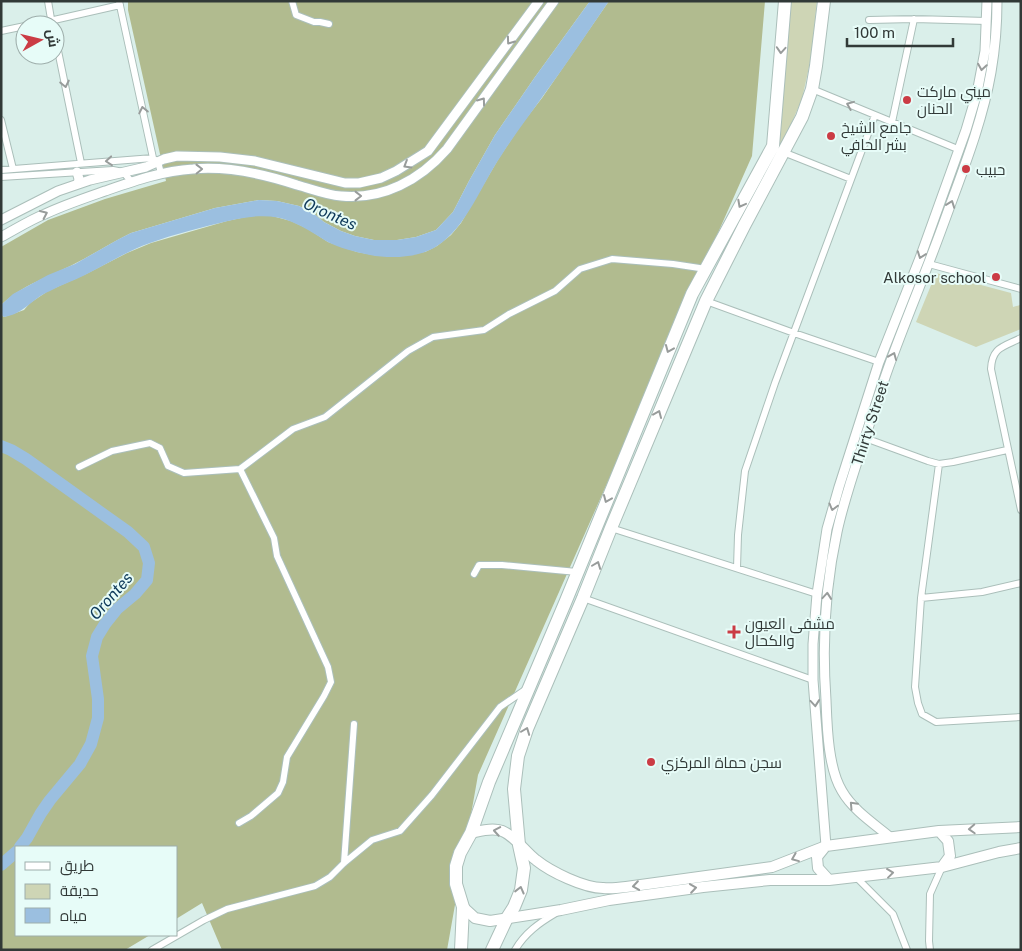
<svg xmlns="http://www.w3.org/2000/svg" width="1022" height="951" viewBox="0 0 1022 951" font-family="'Public Sans',Cairo,sans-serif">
<rect width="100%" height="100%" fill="#daefea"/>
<path fill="#ced5b5" d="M 790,1 L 817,1 L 811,58 L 802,99 L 782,145 L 779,144 Z
M 936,273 L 1011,293 L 1013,307 L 1020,305 L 1021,308 L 1021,329 L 976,347 L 916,322 Z"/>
<path fill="#b1bb8f" d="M 128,1 L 590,1 L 535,77 L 495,135 L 469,181 L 453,212 L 436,230 L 416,237 L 397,240 L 374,240 L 355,236 L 341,231 L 324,222 L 313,213 L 299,206 L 277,201 L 259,200 L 215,208 L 131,233 C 112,242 94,254 76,263 C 51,276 22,285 1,305 L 1,247 L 48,220 L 105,199 L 166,181 L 128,10 Z
M 609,1 L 765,1 L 752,156 L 478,775 L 447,950 L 222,950 L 202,903 L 176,919 L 176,847 L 16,847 L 16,935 L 150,935 L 125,950 L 1,950 L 1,315 L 4,317 L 24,310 L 30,303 L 48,291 L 86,274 L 127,253 L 151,243 L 227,221 L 250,216 L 272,216 L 291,221 L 308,229 L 328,242 L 357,252 L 379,256 L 425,252 L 437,246 L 451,235 L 461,223 L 499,158 L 521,125 L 542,98 Z"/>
<path fill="#9bbfe0" d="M 590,1 L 609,1 C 587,33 566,65 543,96 C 529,116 514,135 501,156 C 481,185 467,227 437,246 C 419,258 391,259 370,255 C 355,252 339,248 326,241 C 315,234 304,227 292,222 C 272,213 249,216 228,221 C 202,227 175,234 150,243 C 127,251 107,264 85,275 C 73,281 61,285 50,291 C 31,299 24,314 4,317 L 1,315 L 1,305 L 13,294 L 48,275 L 75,264 L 119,239 L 131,233 L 215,208 L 259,200 L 277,201 L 299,206 L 313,213 L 324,222 L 341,231 L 355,236 L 374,240 L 397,240 L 416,237 L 436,230 L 453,212 L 469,181 L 495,135 L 535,77 Z"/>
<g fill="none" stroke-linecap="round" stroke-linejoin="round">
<path stroke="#9bbfe0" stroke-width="12" d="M 1,446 L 11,450 L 26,459 L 128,532 L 144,547 L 149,563 L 147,580 L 135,594 L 117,609 L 105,624 L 97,637 L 92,656 L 98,699 L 98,718 L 91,744 L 80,764 L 50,800 L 41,813 L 27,838 L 20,847
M 1,865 L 16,852"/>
<defs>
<path id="street" d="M 48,1 L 52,25
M 119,1 L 153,158
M 292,1 L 296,15 L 314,22 L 320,22 L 329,24
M 869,20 L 914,19 L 987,21
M 32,25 L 120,5
M 1,31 L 25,26
M 55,36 L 81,163
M 812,89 L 960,150
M 1,120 L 13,169
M 892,122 L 914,19
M 783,152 L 851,179
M 1,170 L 153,158 L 158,162 L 161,173
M 1,177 L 113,170 L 123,172 L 131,181
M 929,264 L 1021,289
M 706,301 L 794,333 L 879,362
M 1021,338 C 1003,347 992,347 991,369 L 1021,510
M 865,438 L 928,461 L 939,464 L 953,462 L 1007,450
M 939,464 L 921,598 L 915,687 L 918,703 L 922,714 L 936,722 L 1021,717
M 79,467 L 112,451 L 150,443 L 160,448 L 168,466 L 184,473 L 240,469 L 274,538 L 277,556 L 328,667 L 331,682 L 324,696 L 287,757 L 283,782 L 278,793 L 251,816 L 239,823
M 240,469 L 293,429 L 325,417 L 408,351 L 433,337 L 484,330 L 509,314 L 555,291 L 580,269 L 612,259 L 673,264 L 706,269
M 611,528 L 817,594
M 737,568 L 738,535 L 745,471 L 775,383 L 875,115
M 474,574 L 479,565 L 502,565 L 577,572
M 583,598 L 813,680
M 921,598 L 982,592 L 1021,583
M 344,863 L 354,724
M 856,877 L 893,914 L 907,950
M 152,950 L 204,920 L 227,909 L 315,886 L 330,877 L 344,863 L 372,840 L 400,831 L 432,795 L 500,707 L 525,690
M 515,950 C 525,933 539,923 556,913
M 930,950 L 929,941 L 930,894 L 942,867"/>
<path id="secondary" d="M 77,172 L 79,179 L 78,184
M 1,220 L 58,191 L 90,180 L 146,167 L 164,159 L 177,156 L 220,157 L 255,161 L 345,183 L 359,183 L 381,178 L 396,171 L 428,151 L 539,1
M 1,237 C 16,229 30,220 45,214 C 64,205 85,198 105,191 C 134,181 162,171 193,169 C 227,166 264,174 297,185 C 312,189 326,195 341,196 C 383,200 420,180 447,149 L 554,1
M 890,837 C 873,823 853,810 842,791 C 828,768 827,726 826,700 C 822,644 825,587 837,532 C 843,504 852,477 861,450 C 870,422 879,394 889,366 C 906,319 926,272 943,225 C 961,175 982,124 991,72 C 995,49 997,25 997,1
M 826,846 L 813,680 L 813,644 L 817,594 L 827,529 L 839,487 L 879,362 L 920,258 L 966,130 L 977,93 L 985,51 L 987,1"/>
<path id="primary" d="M 939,831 L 948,841 L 950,856 L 942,867
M 471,833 C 480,831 489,828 498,830 C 511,831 525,852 536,860 C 551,872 584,888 603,888 C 610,889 618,888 626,887 L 772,867 L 826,846 L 939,831 L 1021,827
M 825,847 L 817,857 L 818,868 L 829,880
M 463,907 L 475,918 L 490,921 L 561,910 L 609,900 L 703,887 L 770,880 L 829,880 L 942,867 L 999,852 L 1021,848"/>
<path id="highway" d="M 461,950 L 463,907 L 456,884 L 456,866 L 460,853 L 471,833 L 489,782 L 565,603 L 692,294 L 773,146 L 785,1
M 492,950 L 507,918 L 514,907 L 521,890 L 524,868 L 519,845 L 514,789 L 518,756 L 527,729 L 583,598 L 611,528 L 706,301 L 744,226 L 802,117 L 812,89 L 816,66 L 824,1"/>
</defs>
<use href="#street" stroke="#abbfba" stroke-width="8"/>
<use href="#secondary" stroke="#abbfba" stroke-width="11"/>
<use href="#primary" stroke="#abbfba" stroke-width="12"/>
<use href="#highway" stroke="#abbfba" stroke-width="14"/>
<use href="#street" stroke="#fff" stroke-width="6"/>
<use href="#secondary" stroke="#fff" stroke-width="9"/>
<use href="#primary" stroke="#fff" stroke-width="10"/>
<use href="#highway" stroke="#fff" stroke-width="12"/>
</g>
<defs><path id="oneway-chevron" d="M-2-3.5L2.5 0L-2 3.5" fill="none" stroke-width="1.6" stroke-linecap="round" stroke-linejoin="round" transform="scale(1.25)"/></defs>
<g stroke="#989c9b">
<use href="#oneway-chevron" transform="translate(510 41) rotate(126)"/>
<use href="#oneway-chevron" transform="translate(781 50) rotate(94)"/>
<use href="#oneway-chevron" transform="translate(982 67) rotate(99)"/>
<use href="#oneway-chevron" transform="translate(65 84) rotate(78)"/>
<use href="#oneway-chevron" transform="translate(482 101) rotate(-54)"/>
<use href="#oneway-chevron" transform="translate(850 105) rotate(-158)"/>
<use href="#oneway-chevron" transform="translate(143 110) rotate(-102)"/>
<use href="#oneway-chevron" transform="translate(109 161) rotate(175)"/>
<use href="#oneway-chevron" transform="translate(407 165) rotate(149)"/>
<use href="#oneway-chevron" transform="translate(199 169) rotate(-1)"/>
<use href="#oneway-chevron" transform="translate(358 196)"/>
<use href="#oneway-chevron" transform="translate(741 204) rotate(118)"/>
<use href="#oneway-chevron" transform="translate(951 204) rotate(-70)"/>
<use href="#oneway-chevron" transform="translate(44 214) rotate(-25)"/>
<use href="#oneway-chevron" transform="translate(921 255) rotate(110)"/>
<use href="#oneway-chevron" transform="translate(669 349) rotate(113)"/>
<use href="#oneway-chevron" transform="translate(893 356) rotate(-68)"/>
<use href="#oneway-chevron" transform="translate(658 414) rotate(-67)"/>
<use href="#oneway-chevron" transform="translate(607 499) rotate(113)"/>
<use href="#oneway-chevron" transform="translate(833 507) rotate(105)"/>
<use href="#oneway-chevron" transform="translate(597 565) rotate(-69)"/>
<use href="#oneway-chevron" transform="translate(827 596) rotate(-85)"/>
<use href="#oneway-chevron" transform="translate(815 703) rotate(85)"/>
<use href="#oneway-chevron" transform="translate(526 731) rotate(-69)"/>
<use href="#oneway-chevron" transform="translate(853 805) rotate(-133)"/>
<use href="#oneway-chevron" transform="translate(972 829) rotate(177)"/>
<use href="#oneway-chevron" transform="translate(497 831) rotate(-170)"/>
<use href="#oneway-chevron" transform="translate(795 858) rotate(158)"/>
<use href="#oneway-chevron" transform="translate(890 873) rotate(-7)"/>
<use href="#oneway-chevron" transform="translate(636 886) rotate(172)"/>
<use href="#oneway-chevron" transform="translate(693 888) rotate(-8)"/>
<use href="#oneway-chevron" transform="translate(520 890) rotate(-76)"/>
</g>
<g fill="#cb3c45" stroke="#e7fcf8" stroke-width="2">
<circle cx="907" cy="100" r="5"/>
<circle cx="831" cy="136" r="5"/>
<circle cx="966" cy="169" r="5"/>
<circle cx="996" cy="277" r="5"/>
<path d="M731.5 624.5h5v5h5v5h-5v5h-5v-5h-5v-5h5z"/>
<circle cx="651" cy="762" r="5"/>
</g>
<g text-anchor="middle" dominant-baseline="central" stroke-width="4" stroke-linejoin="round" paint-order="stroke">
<g font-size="15" fill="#313937" stroke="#e7fcf8" text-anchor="start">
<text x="917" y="91">ميني ماركت<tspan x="917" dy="17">الحنان</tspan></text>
<text x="841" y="127">جامع الشيخ<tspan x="841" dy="17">بشر الحافي</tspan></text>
<text x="976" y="169">حبيب</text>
<text x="986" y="277" text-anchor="end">Alkosor school</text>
<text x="745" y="623">مشفى العيون<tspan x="745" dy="17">والكحال</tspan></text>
<text x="661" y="762">سجن حماة المركزي</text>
</g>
<g font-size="15" fill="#313937" stroke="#e7fcf8">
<text transform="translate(870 423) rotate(-72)">Thirty Street</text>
</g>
<g font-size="16" font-style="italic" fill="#0e3959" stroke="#e7fcf8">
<text transform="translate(330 214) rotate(24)">Orontes</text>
<text transform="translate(111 596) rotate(-49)">Orontes</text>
</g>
</g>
<rect width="1022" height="951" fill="none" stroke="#313937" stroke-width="5"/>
<rect x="15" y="846" width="162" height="90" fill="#e7fcf8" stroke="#9eaeab"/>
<rect x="25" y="862" width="25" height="8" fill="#ffffff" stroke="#9eaeab"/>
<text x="60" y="871" font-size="15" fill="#313937">طريق</text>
<rect x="25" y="884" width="25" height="15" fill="#ced5b5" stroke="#9eaeab"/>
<text x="60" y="896" font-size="15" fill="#313937">حديقة</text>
<rect x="25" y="908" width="25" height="15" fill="#9bbfe0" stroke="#9eaeab"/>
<text x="60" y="921" font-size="15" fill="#313937">مياه</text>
<g transform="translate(40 40) rotate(82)"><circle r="24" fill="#e7fcf8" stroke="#9eaeab"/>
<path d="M0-4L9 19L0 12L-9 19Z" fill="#cb3c45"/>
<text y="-8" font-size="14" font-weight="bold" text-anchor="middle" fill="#313937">ش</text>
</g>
<path d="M847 38v8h106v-8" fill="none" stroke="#313937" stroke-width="2.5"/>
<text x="854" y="38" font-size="15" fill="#313937" stroke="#e7fcf8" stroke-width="4" paint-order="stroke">100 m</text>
</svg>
